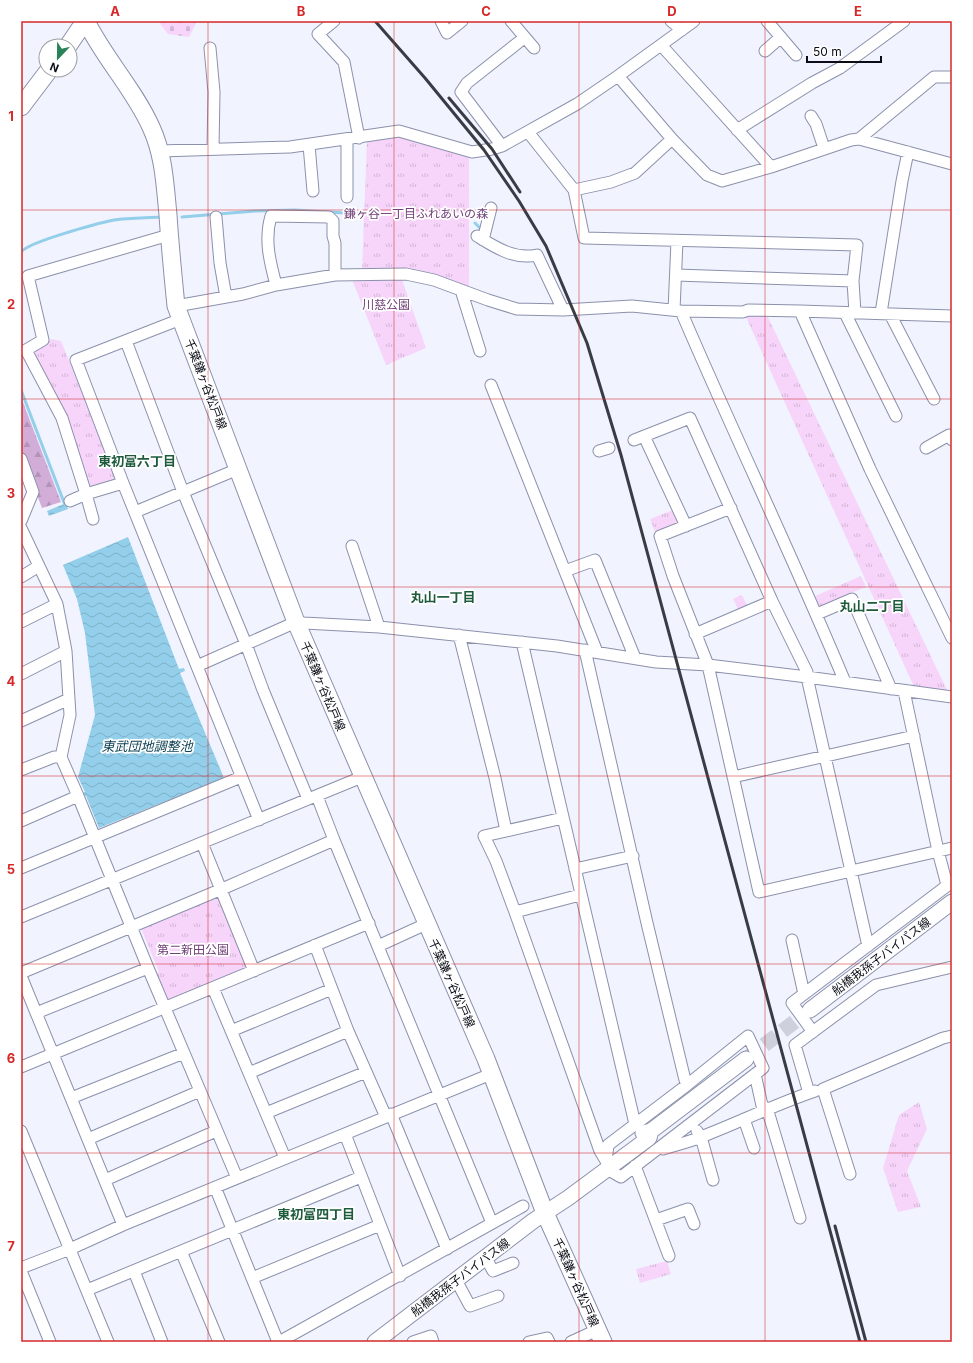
<svg xmlns="http://www.w3.org/2000/svg" width="973" height="1363" viewBox="0 0 973 1363" font-family="Inter,'Noto Sans JP',sans-serif">
<defs>
<pattern id="forest-firs" width="22" height="20" patternUnits="userSpaceOnUse"><rect width="22" height="20" fill="#d2add8"/><path d="M5 1l3.5 6h-7zM16 11l3.5 6h-7z" fill="#b394b9"/></pattern>
<pattern id="cemetery-stones" width="16" height="16" patternUnits="userSpaceOnUse"><rect width="16" height="16" fill="#f7d5fb"/><path d="M2 7V4a2 2 0 0 1 4 0v3zM10 15v-3a2 2 0 0 1 4 0v3z" fill="#d2b6d6"/></pattern>
<pattern id="park-tufts" width="24" height="20" patternUnits="userSpaceOnUse"><rect width="24" height="20" fill="#f7d5fb"/><path d="M3 7l-1-3M5 7V3M7 7l1-3M15 17l-1-3M17 17v-4M19 17l1-3" fill="none" stroke="#d2b6d6"/></pattern>
<pattern id="water-waves" width="16" height="10" patternUnits="userSpaceOnUse"><rect width="16" height="10" fill="#93cfea"/><path d="M0 5q4-4 8 0t8 0" fill="none" stroke="#7db1c8"/></pattern>
</defs>
<rect width="100%" height="100%" fill="#f1f3ff"/>
<path fill="url(#forest-firs)" d="M 21,397 L 61,502 L 42,508 L 21,453 Z"/>
<path fill="url(#cemetery-stones)" d="M 158,21 L 197,21 L 189,37 L 168,34 Z"/>
<path fill="url(#park-tufts)" d="M 398,135 L 469,154 L 469,290 L 443,280 L 362,272 L 367,139 Z
M 401,277 L 426,348 L 386,365 L 353,282 L 355,279 Z
M 766,313 L 949,694 L 915,689 L 745,315 Z
M 52,339 L 61,341 L 116,476 L 113,480 L 92,488 L 88,486 L 32,350 Z
M 673,510 L 679,522 L 677,526 L 656,535 L 650,519 Z
M 861,576 L 866,587 L 845,595 L 842,601 L 822,609 L 818,607 L 813,597 Z
M 742,595 L 748,607 L 739,611 L 733,599 Z
M 215,895 L 220,898 L 246,961 L 246,967 L 242,973 L 170,1002 L 166,1000 L 156,974 L 159,972 L 140,926 Z
M 919,1102 L 927,1129 L 907,1171 L 921,1207 L 898,1212 L 883,1168 L 899,1115 Z
M 667,1261 L 671,1274 L 640,1283 L 636,1269 Z"/>
<path fill="url(#water-waves)" d="M 66,503 L 68,509 L 49,516 L 47,511 Z
M 128,537 L 179,669 L 184,668 L 185,671 L 180,673 L 224,778 L 99,828 L 86,796 L 85,796 L 83,793 L 85,792 L 78,777 L 95,715 L 85,633 L 77,599 L 63,565 Z"/>
<g fill="none" stroke-linecap="round" stroke-linejoin="round">
<path stroke="#93cfea" stroke-width="3" d="M 182,217 L 255,211 L 295,210 L 362,214
M 475,223 L 482,230
M 21,252 C 28,242 99,223 114,220 C 129,218 145,218 161,217
M 21,390 L 65,505"/>
<path stroke="#ced0dc" stroke-width="15" stroke-dasharray="15 8" stroke-linecap="butt" d="M 746,1059 L 810,1010"/>
<defs>
<path id="street" d="M 334,21 L 318,34 L 344,62 L 359,138
M 441,21 L 447,33 L 462,21
M 511,21 L 534,48
M 671,21 L 682,30
M 767,21 L 796,55
M 661,45 L 771,167
M 210,48 L 214,92 L 213,149
M 765,51 L 781,37
M 618,76 L 672,139 L 707,175 L 722,181 L 771,167 L 851,140 L 859,139 L 934,77 L 952,77
M 811,116 L 816,124 L 824,148
M 737,130 L 812,83 L 840,68 L 904,21
M 528,132 L 574,190 L 584,238 L 857,245 L 853,281 L 855,313
M 859,139 L 952,164
M 347,140 L 347,197
M 309,145 L 313,191
M 502,146 L 461,92 L 467,83 L 524,38
M 160,151 L 290,147 L 399,131 L 472,152 L 492,149 L 502,146 L 577,104 L 618,76 L 694,21
M 574,190 L 611,182 L 635,173 L 672,139
M 216,217 L 220,263 L 226,297
M 477,236 C 495,247 514,260 537,255 L 563,310
M 483,240 L 491,208
M 676,275 L 853,281
M 276,285 C 270,262 264,240 271,216 L 329,217 L 333,221 L 333,236 L 335,243 L 335,275
M 461,290 L 480,351
M 176,306 L 243,294 L 276,285 L 335,275 L 406,274 L 434,280 L 488,300 L 517,309 L 563,310 L 632,306 L 681,311 L 743,312 L 748,310 L 800,311 L 952,316
M 674,310 L 677,241
M 681,311 C 734,435 793,557 845,682
M 800,311 L 870,469 L 952,638
M 845,313 L 896,416
M 881,313 L 902,181 L 908,152
M 890,314 L 934,399
M 181,319 L 76,360 L 123,483 L 259,820
M 126,341 L 183,492 L 246,644 L 263,690 L 308,799
M 491,385 L 597,652
M 644,436 L 686,526
M 634,440 L 690,418 L 772,601 L 807,672 L 807,677 L 868,946
M 926,448 L 949,435 L 952,440
M 599,451 L 609,448
M 21,459 L 33,492 L 21,521
M 70,501 L 86,494 L 123,483
M 731,508 L 660,536 L 673,576 L 708,665 L 759,892 L 952,848
M 135,512 L 238,469
M 93,519 L 86,494 L 62,418 L 26,350 L 43,340 L 28,276 L 169,235
M 21,528 L 57,604 L 66,651 L 70,715 L 61,757 L 78,796 L 148,968 L 237,1178
M 352,546 L 379,627
M 565,571 L 595,560 L 635,658
M 21,577 L 39,566
M 817,614 L 852,599 L 891,689
M 21,622 L 57,604
M 695,634 L 772,601
M 459,635 L 495,778 L 506,831
M 522,642 L 635,1124
M 585,650 L 647,923 L 685,1080 L 687,1085
M 197,666 L 296,622 L 304,623 L 379,627 L 557,646 L 656,662 L 708,665 L 807,677 L 952,697
M 21,674 L 66,651
M 904,691 L 938,851 L 947,885
M 21,721 L 69,699
M 21,770 L 54,757 L 61,757
M 733,777 L 914,736
M 317,796 L 334,840 L 492,1223
M 563,818 L 484,836 L 496,861 L 515,912 L 600,1151 L 606,1161
M 21,821 L 78,796
M 202,843 L 254,971
M 21,868 L 241,777
M 575,869 L 633,856
M 515,912 L 580,895
M 21,917 L 362,777
M 792,940 L 804,994
M 315,945 L 348,1031 L 386,1117
M 378,946 L 426,924
M 21,973 L 222,889 L 334,840
M 21,976 L 123,1225
M 213,988 L 285,1158
M 36,1013 L 148,968
M 231,1031 L 332,989
M 813,1032 L 792,1003 L 952,882
M 21,1067 L 369,923
M 249,1073 L 348,1031
M 755,1074 L 763,1110
M 809,1093 L 795,1045 L 876,985 L 952,967
M 71,1098 L 184,1053
M 767,1108 L 800,1218
M 266,1113 L 366,1072
M 391,1114 L 447,1249
M 744,1119 L 754,1148
M 21,1131 L 108,1342
M 697,1131 L 701,1137 L 713,1180
M 345,1134 L 400,1276
M 88,1139 L 200,1091
M 663,1149 C 676,1145 689,1142 701,1137 C 740,1122 776,1104 815,1091
M 606,1161 L 608,1145 L 687,1085 L 748,1036 L 763,1068 L 621,1177 L 607,1169
M 635,1166 L 669,1256
M 850,1174 L 823,1089 L 943,1038 L 952,1036
M 105,1180 L 216,1131
M 215,1187 L 278,1342
M 656,1220 L 688,1209 L 694,1224
M 181,1251 L 219,1342
M 486,1258 L 493,1271 L 513,1263
M 21,1268 L 70,1249 L 123,1225 L 491,1074
M 21,1271 L 50,1342
M 134,1271 L 162,1342
M 252,1278 L 380,1225
M 456,1280 L 470,1306 L 498,1296
M 87,1290 L 361,1177
M 279,1342 L 523,1206
M 413,1342 L 431,1336 L 433,1342
M 529,1342 L 547,1338 L 549,1342
M 571,1342 L 597,1330"/>
<path id="secondary" d="M 810,1010 L 952,902
M 643,1133 L 651,1131 L 746,1059
M 375,1342 L 533,1221 L 568,1198 L 649,1138 L 651,1131"/>
<path id="primary" d="M 86,21 C 104,58 134,89 151,127 C 164,155 165,185 168,215 C 170,246 173,276 176,306 L 296,622 L 486,1059 L 545,1213 L 603,1342
M 68,46 L 85,21
M 21,107 L 49,70"/>
</defs>
<use href="#street" stroke="#8b91ab" stroke-width="13"/>
<use href="#secondary" stroke="#8b91ab" stroke-width="17"/>
<use href="#primary" stroke="#8b91ab" stroke-width="19"/>
<use href="#street" stroke="#fff" stroke-width="11"/>
<use href="#secondary" stroke="#fff" stroke-width="15"/>
<use href="#primary" stroke="#fff" stroke-width="17"/>
<path stroke="#3a3c45" stroke-width="3" d="M 375,21 L 425,78 L 484,150 L 519,201 L 546,246 L 587,343 L 621,455 L 860,1342
M 449,98 L 492,149 L 520,192
M 835,1226 L 866,1342"/>
</g>
<path fill="none" stroke="#d62828" stroke-width="1" stroke-opacity="0.55" d="M 208,21 L 208,1342M 394,21 L 394,1342M 579,21 L 579,1342M 765,21 L 765,1342M 21,210 L 952,210M 21,399 L 952,399M 21,587 L 952,587M 21,776 L 952,776M 21,964 L 952,964M 21,1153 L 952,1153"/>
<g text-anchor="middle" dominant-baseline="central" stroke-width="3.5" stroke-linejoin="round" paint-order="stroke">
<g font-size="12" fill="#714279" stroke="#fff">
<text x="416" y="213">鎌ヶ谷一丁目ふれあいの森</text>
<text x="386" y="304">川慈公園</text>
<text x="193" y="949">第二新田公園</text>
</g>
<g font-size="12" fill="#0b0d16" stroke="#fff">
<text transform="translate(206 384) rotate(69)">千葉鎌ヶ谷松戸線</text>
<text transform="translate(323 686) rotate(67)">千葉鎌ヶ谷松戸線</text>
<text transform="translate(881 956) rotate(-37)">船橋我孫子バイパス線</text>
<text transform="translate(452 983) rotate(66)">千葉鎌ヶ谷松戸線</text>
<text transform="translate(460 1277) rotate(-37)">船橋我孫子バイパス線</text>
<text transform="translate(576 1282) rotate(66)">千葉鎌ヶ谷松戸線</text>
</g>
<g font-size="13" font-weight="bold" fill="#1e5a3c" stroke="#fff">
<text x="137" y="461">東初富六丁目</text>
<text x="443" y="597">丸山一丁目</text>
<text x="872" y="606">丸山二丁目</text>
<text x="316" y="1214">東初富四丁目</text>
</g>
<g font-size="13" font-style="italic" fill="#0a3f52" stroke="#fff">
<text x="147" y="746">東武団地調整池</text>
</g>
</g>
<rect width="973" height="1363" fill="none" stroke="#ffffff" stroke-width="44"/>
<g transform="translate(58 58) rotate(202)"><circle r="19" fill="#ffffff" stroke="#9d9ea2"/>
<path d="M0-3L7 15L0 10L-7 15Z" fill="#2a8358"/>
<text y="-6" font-size="11" font-weight="bold" text-anchor="middle" fill="#0b0d16">N</text>
</g>
<path d="M807 56v6h74v-6" fill="none" stroke="#0b0d16" stroke-width="2"/>
<text x="813" y="56" font-size="12" fill="#0b0d16" stroke="#ffffff" stroke-width="3" paint-order="stroke">50 m</text>
<rect x="22" y="22" width="929" height="1319" fill="none" stroke="#d62828" stroke-width="1.5"/>
<g font-size="13" text-anchor="middle" font-weight="bold" fill="#d62828">
<text x="115" y="16">A</text>
<text x="301" y="16">B</text>
<text x="486" y="16">C</text>
<text x="672" y="16">D</text>
<text x="858" y="16">E</text>
<text x="11" y="121">1</text>
<text x="11" y="309">2</text>
<text x="11" y="498">3</text>
<text x="11" y="686">4</text>
<text x="11" y="874">5</text>
<text x="11" y="1063">6</text>
<text x="11" y="1251">7</text>
</g>
</svg>
